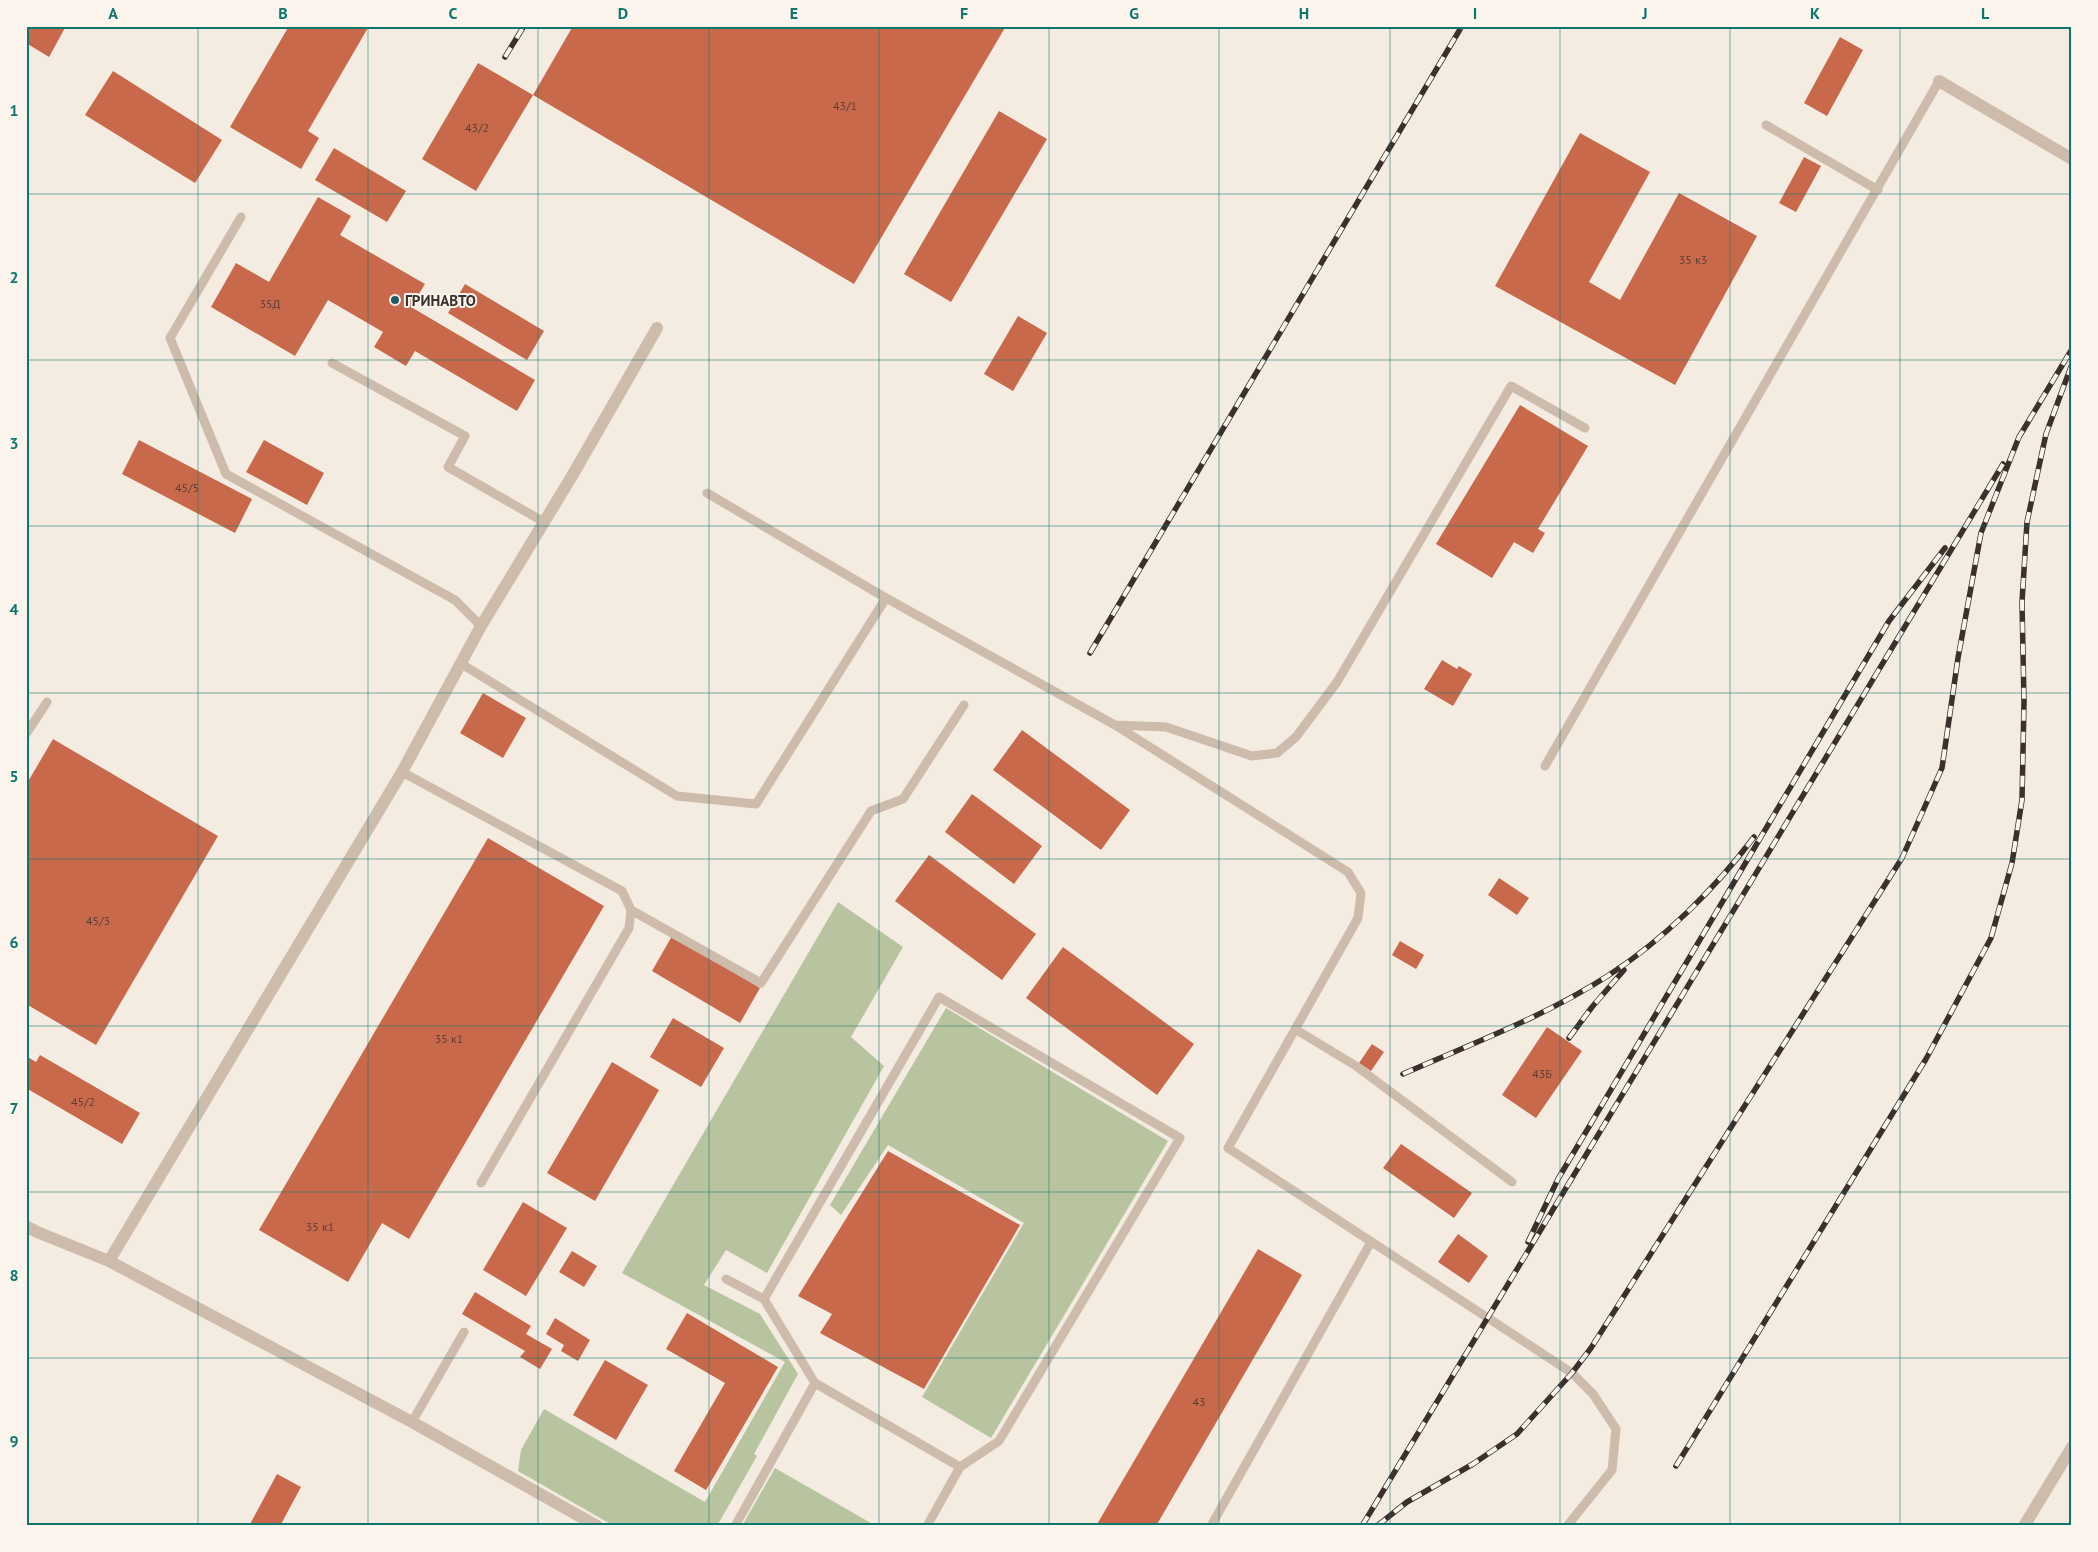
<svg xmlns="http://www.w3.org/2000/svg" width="2098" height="1552" viewBox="0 0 2098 1552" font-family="'PT Sans',sans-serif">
<rect width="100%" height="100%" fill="#f4ebe1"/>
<path fill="#b8c4a0" d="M 838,902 L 903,947 L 851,1037 L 884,1066 L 767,1273 L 726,1250 L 704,1285 L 760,1314 L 798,1374 L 754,1454 L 757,1456 L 717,1526 L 614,1526 L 518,1471 L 521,1450 L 544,1409 L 705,1502 L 785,1362 L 622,1273 Z
M 946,1008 L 1168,1141 L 991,1438 L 922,1397 L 1024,1223 L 888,1145 L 841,1215 L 830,1205 Z
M 775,1468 L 876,1526 L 742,1526 Z"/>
<path fill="#c8694b" d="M 26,26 L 66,26 L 49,57 L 26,43 Z
M 289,26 L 369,26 L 308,131 L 319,138 L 301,169 L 230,127 Z
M 573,26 L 1006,26 L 854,284 L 533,95 L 476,191 L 422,159 L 478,63 L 533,95 Z
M 1840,37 L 1863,50 L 1827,116 L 1804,103 Z
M 113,71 L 222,140 L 195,183 L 85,115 Z
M 999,111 L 1047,139 L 951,302 L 904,274 Z
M 1580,133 L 1650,172 L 1589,282 L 1620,300 L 1679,193 L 1757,236 L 1675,385 L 1495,286 Z
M 334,148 L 406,191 L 387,222 L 315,180 Z
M 1804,157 L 1821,166 L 1796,212 L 1779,203 Z
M 318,197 L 351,216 L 340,235 L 425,284 L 411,307 L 535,380 L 517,411 L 415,351 L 406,366 L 374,347 L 383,332 L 328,300 L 295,356 L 211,307 L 236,263 L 269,282 Z
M 465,284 L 544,331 L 527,360 L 448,313 Z
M 1018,316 L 1047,333 L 1013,391 L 984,374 Z
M 1520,405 L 1588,446 L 1538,529 L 1545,533 L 1533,553 L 1514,542 L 1492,578 L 1436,544 Z
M 139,440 L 252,499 L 235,533 L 122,474 Z
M 264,440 L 324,473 L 307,505 L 246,472 Z
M 1442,660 L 1457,669 L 1459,666 L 1472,674 L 1453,706 L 1424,689 Z
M 483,693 L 526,718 L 503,758 L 460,733 Z
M 1022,730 L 1130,810 L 1101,850 L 993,770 Z
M 53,739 L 218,836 L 96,1045 L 26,1004 L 26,785 Z
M 972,794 L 1042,846 L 1014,884 L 945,832 Z
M 488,838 L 604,906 L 409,1239 L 382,1223 L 348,1282 L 259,1230 Z
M 929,855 L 1036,934 L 1002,980 L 895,901 Z
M 1499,878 L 1529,898 L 1517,915 L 1488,895 Z
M 672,936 L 760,988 L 740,1023 L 652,971 Z
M 1400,941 L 1424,955 L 1416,969 L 1392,955 Z
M 1063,947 L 1194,1044 L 1157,1095 L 1026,998 Z
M 673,1018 L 724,1048 L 701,1087 L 650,1057 Z
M 1547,1027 L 1582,1051 L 1536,1118 L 1502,1095 Z
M 1372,1044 L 1384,1052 L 1371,1071 L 1359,1063 Z
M 40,1055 L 140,1113 L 122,1144 L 26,1088 L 26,1056 L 36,1062 Z
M 612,1062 L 659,1090 L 595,1201 L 547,1173 Z
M 1401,1144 L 1472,1193 L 1454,1218 L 1383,1168 Z
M 888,1151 L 1020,1225 L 924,1389 L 820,1333 L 832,1314 L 798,1296 Z
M 523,1202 L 567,1228 L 526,1296 L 483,1270 Z
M 1458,1234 L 1488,1256 L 1469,1283 L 1438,1262 Z
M 1258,1249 L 1302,1275 L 1156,1526 L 1096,1526 Z
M 572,1251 L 597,1266 L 584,1287 L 559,1272 Z
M 475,1292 L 531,1326 L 526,1334 L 552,1349 L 540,1369 L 520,1357 L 525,1351 L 462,1314 Z
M 687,1313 L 778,1367 L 706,1490 L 674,1471 L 725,1383 L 666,1349 Z
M 555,1318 L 590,1340 L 578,1361 L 561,1351 L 564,1345 L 546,1334 Z
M 605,1360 L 648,1385 L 616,1440 L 573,1415 Z
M 277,1474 L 301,1487 L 280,1526 L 249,1526 Z"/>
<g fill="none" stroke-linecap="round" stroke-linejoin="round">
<path stroke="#cdbbac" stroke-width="9" d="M 1766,125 L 1878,190
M 241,217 L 170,338 L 226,474 L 455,600 L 481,626
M 332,363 L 465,436 L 448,467 L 544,522
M 886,598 L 1115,725 L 1348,872 L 1361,893 L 1358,918 L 1228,1148 L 1572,1373 L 1593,1394 L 1616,1429 L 1612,1470 L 1567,1526
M 460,663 L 677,796 L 756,804 L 886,598 L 707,493
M 1115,725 L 1166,727 L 1252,756 L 1277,753 L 1296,737 L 1337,682 L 1511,386 L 1585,428
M 26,734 L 47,702
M 1545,766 L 1939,81
M 402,772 L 622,891 L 631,910 L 629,928 L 481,1183
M 631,910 L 761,983 L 871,811 L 903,799 L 964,705
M 1295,1029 L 1356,1066 L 1512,1182
M 726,1279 L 764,1299
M 412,1422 L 464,1332
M 735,1526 L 815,1383
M 927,1526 L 960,1467 L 815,1383 L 764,1299 L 939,997 L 1180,1138 L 999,1441 L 960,1467
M 1211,1526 L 1371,1242"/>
<path stroke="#cdbbac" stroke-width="12" d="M 1939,81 L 2072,159
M 26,1226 L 37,1232 L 109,1261 L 412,1422 L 597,1526
M 109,1261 L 402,772 L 481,626 L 572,476 L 657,328
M 2024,1526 L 2072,1447"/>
<defs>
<path id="rail" d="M 505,57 L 524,26
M 1090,653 L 1462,26
M 1569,1038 L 1592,1007 L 1624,970
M 1403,1074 C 1471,1044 1546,1016 1609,975 C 1663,940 1715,889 1754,837
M 1528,1242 L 1558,1179 L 1889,621 L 1945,548
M 1676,1466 L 1926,1059 L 1991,938 L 2012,863 L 2022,800 L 2024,702 L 2022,602 L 2027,522 L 2046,434 L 2072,364
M 1362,1526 L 2003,464
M 1377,1526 L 1407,1502 L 1473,1464 L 1517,1434 L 1572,1373 L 1591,1348 L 1902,858 L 1942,768 L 1958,658 L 1981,533 L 2019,437 L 2072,349"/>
</defs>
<use href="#rail" stroke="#3b302b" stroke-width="5.5"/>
<use href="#rail" stroke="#fbf5ee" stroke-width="4" stroke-dasharray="11" stroke-linecap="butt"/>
</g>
<path fill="none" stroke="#0f766e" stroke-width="1" stroke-opacity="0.55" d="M 198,26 L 198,1526M 368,26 L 368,1526M 538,26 L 538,1526M 709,26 L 709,1526M 879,26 L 879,1526M 1049,26 L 1049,1526M 1219,26 L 1219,1526M 1390,26 L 1390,1526M 1560,26 L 1560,1526M 1730,26 L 1730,1526M 1900,26 L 1900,1526M 26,194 L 2072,194M 26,360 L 2072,360M 26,526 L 2072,526M 26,693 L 2072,693M 26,859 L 2072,859M 26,1026 L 2072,1026M 26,1192 L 2072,1192M 26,1358 L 2072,1358"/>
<circle fill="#1f5a5e" stroke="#fbf5ee" stroke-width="2" cx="395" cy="300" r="5"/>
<g text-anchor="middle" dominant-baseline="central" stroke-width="4" stroke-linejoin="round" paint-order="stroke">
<g font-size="12" fill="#5e3e33">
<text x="845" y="105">43/1</text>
<text x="477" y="127">43/2</text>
<text x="1693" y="259">35 к3</text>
<text x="270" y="303">35Д</text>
<text x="187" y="487">45/5</text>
<text x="98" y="920">45/3</text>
<text x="449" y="1038">35 к1</text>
<text x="1542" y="1073">43Б</text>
<text x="83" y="1101">45/2</text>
<text x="320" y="1226">35 к1</text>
<text x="1199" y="1401">43</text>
</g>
<g font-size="15" font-weight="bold" fill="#3b302b" stroke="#fbf5ee" text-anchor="start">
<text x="405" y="300">ГРИНАВТО</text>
</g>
</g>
<rect width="2098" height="1552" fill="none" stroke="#fbf5ee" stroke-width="55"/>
<rect x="28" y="28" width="2042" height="1496" fill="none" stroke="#0f766e" stroke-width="2"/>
<g font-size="16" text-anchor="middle" font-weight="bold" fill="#0f766e">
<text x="113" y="19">A</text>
<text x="283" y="19">B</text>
<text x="453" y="19">C</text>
<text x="623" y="19">D</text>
<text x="794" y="19">E</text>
<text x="964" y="19">F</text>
<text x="1134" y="19">G</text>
<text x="1304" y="19">H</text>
<text x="1475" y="19">I</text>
<text x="1645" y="19">J</text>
<text x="1815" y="19">K</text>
<text x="1985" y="19">L</text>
<text x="14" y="116">1</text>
<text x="14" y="283">2</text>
<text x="14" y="449">3</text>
<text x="14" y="615">4</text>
<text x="14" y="782">5</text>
<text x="14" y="948">6</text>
<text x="14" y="1114">7</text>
<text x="14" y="1281">8</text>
<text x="14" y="1447">9</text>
</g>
</svg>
